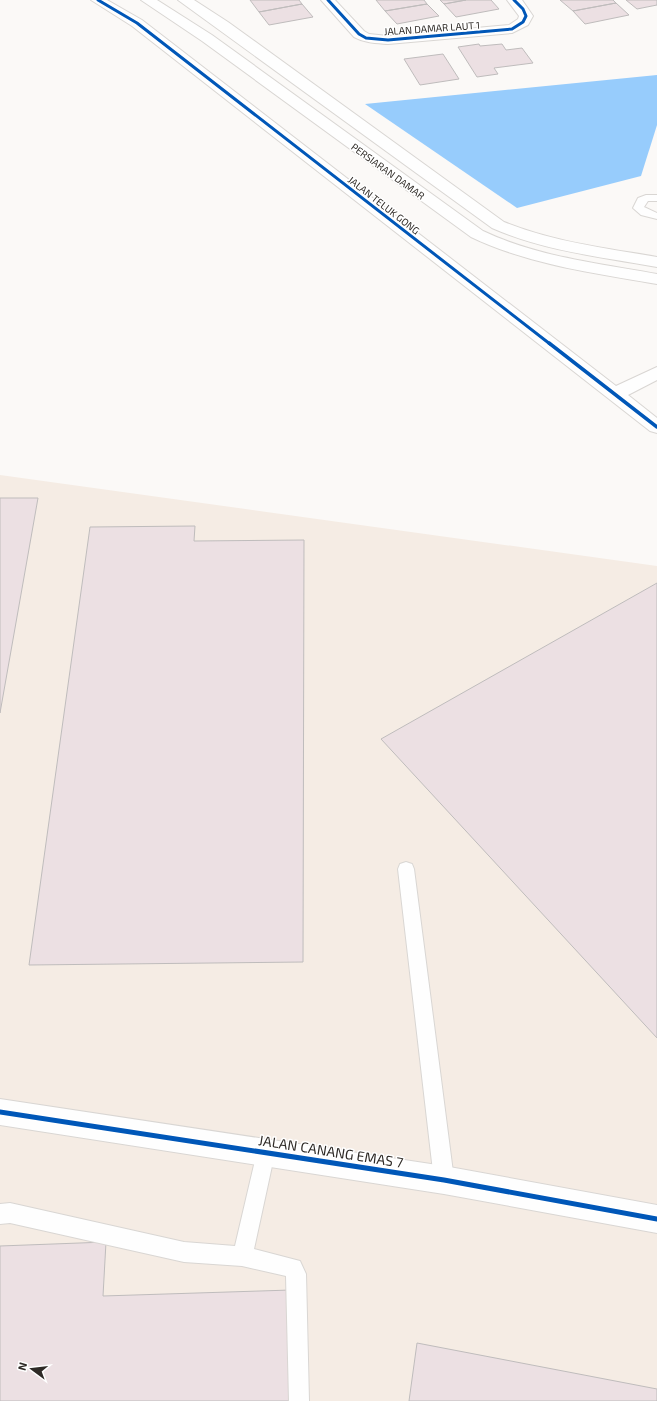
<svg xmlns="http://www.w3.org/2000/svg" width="657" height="1401" viewBox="0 0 657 1401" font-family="'Exo 2',sans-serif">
<rect width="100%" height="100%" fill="#fbf9f7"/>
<path fill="#f5ece4" d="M 0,475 L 657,566 L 657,1401 L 0,1401 Z"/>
<path fill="#97ccfc" d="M 657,75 L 657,125 L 641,176 L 517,208 L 365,104 Z"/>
<path fill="#ece0e3" stroke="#bfbcbc" d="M 250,0 L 299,0 L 302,4 L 259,12 Z
M 376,0 L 424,0 L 427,4 L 385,11 Z
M 440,0 L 466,0 L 444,4 Z
M 466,0 L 491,0 L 499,9 L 456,17 L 444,4 Z
M 560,0 L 613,0 L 616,3 L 573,11 Z
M 626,0 L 657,0 L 657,5 L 637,9 Z
M 616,3 L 629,15 L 585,24 L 573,11 Z
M 302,4 L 313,17 L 269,25 L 259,12 Z
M 427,4 L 439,16 L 397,24 L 385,11 Z
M 479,44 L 480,46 L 502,44 L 506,50 L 522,48 L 533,63 L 494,68 L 498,74 L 477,77 L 458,47 Z
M 443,54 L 459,79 L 420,85 L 404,59 Z
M 0,498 L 38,498 L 0,713 Z
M 195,526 L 194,541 L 304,540 L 303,962 L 29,965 L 90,527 Z
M 657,583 L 657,1038 L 381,739 Z
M 106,1242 L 103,1296 L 291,1290 L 292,1401 L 0,1401 L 0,1246 Z
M 417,1343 L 657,1389 L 657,1401 L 409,1401 Z"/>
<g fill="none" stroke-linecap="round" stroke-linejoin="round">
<defs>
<path id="lane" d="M 646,195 L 657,195 L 657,201 L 648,201 L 644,207 L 657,213 L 657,219 L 641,215 L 633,208 L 638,198 Z
M 406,862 L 412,864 L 414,869 L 454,1180 L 451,1187 L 444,1189 L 437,1187 L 434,1180 L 398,869 L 400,864 Z
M 266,1143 L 273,1146 L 275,1152 L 254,1249 L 300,1261 L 306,1274 L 309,1401 L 289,1401 L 286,1276 L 242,1266 L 184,1262 L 10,1223 L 0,1224 L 0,1204 L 10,1203 L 184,1242 L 235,1246 L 257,1152 L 259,1146 Z"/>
<path id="street" d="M 321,0 L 335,0 L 364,31 L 369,34 L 388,36 L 509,25 L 518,19 L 519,16 L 507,0 L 522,0 L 533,16 L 528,25 L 512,33 L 388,44 C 376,43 365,43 354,37 Z
M 0,1099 L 444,1166 L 657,1205 L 657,1233 L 444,1194 L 0,1125 Z"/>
<path id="secondary" d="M 91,0 L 107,0 L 142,20 L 616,386 L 657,367 L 657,380 L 628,395 L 657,418 L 657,433 L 650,431 L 132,26 Z
M 141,0 L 157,0 L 212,35 L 483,231 C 538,257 597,263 657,274 L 657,284 C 594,273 530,265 471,237 L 202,41 Z
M 178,0 L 194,0 L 228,22 L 504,222 C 553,242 605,248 657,257 L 657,267 C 601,257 545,251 492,228 Z"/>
</defs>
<use href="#lane" stroke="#d9d6d3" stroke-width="2"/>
<use href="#street" stroke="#d9d6d3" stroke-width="2"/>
<use href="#secondary" stroke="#d9d6d3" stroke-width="2"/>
<use href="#lane" fill="#fefefe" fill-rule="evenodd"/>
<use href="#street" fill="#fefefe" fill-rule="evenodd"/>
<use href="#secondary" fill="#fefefe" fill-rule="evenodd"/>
<defs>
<path id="cycleway-far2" d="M 98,0 L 137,23 L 550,344
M 328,0 L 359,34 L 366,38 L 388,40 L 512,29 L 523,22 L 526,16 L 523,9 L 514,0"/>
<path id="cycleway-far1" d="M 549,343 L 657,427"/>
<path id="cycleway" d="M 0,1112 L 444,1180 L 657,1219"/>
</defs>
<use href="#cycleway-far2" stroke="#fff" stroke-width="4.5"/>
<use href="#cycleway-far1" stroke="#fff" stroke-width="6"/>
<use href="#cycleway" stroke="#fff" stroke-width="8"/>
<use href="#cycleway-far2" stroke="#0057b8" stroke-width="3"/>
<use href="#cycleway-far1" stroke="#0057b8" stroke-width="3.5"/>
<use href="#cycleway" stroke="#0057b8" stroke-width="5"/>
</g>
<g text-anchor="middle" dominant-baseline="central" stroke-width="3" stroke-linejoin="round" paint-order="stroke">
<g font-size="10" fill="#2e2a26" stroke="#fff">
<text transform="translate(432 28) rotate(-4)">JALAN DAMAR LAUT 1</text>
<text transform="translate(388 171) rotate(36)">PERSIARAN DAMAR</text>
<text transform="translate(384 205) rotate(38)">JALAN TELUK GONG</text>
</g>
<g font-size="14" fill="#2e2a26" stroke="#fff">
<text transform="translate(331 1151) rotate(9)">JALAN CANANG EMAS 7</text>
</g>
</g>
<g transform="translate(32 1369) rotate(285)" stroke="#ffffff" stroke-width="3" paint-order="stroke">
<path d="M0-3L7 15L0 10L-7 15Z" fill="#2e2a26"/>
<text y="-6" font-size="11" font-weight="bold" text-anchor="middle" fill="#2e2a26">N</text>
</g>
</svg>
